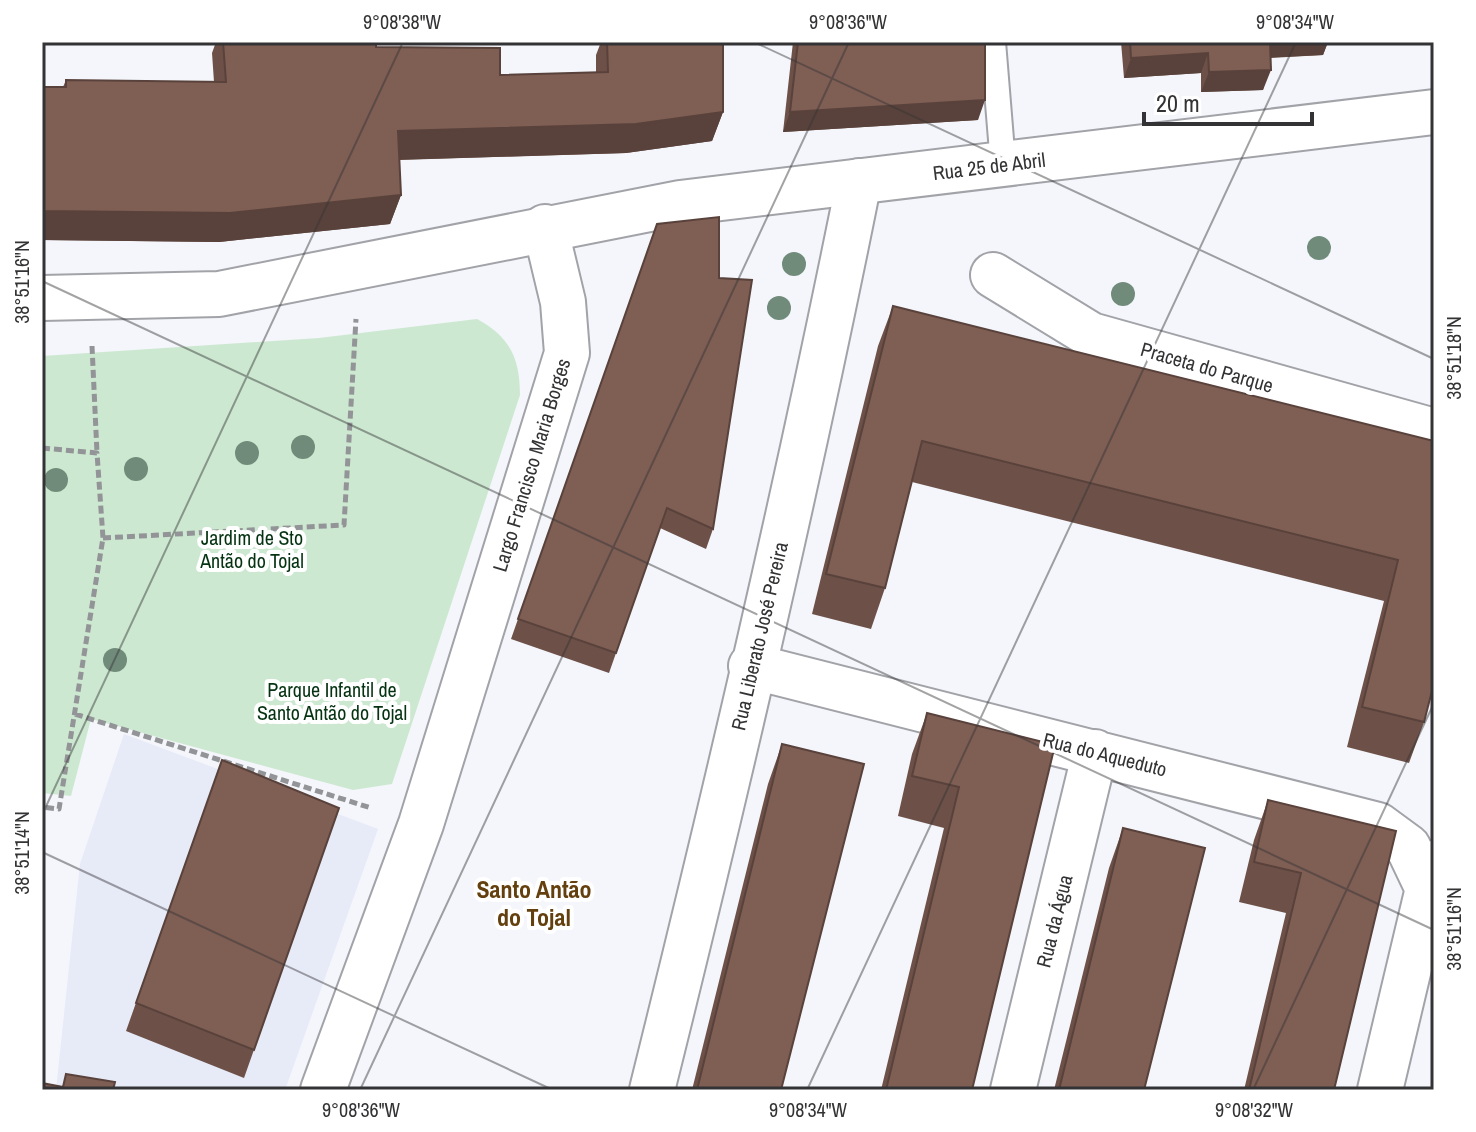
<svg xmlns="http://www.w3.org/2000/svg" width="1476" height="1132" viewBox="0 0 1476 1132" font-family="'Archivo Narrow',sans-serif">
<rect width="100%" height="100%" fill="#f4f6fb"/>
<path fill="#e7eaf7" d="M 124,734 L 378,829 L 285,1090 L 56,1090 L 80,864 Z"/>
<path fill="#cde8d0" d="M 477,319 C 510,337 520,358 520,395 L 392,784 L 353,790 L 91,719 L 71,796 L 42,793 L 42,356 L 319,338 Z"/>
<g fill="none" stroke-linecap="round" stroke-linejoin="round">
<defs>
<path id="lane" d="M 993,42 L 1003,164"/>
<path id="street" d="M 993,275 L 1091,335 L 1434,431
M 751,666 L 1378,825 L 1408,847 L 1428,889
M 323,1090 L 421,824 L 567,353 L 563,302 L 545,227
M 652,1090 C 727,789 798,486 859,181
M 1013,1090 L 1095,752
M 1380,1090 L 1434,863"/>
<path id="primary" d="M 42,298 L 219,294 L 680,203 L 1434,112"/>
</defs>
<use href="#lane" stroke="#a2a3a8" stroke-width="28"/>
<use href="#street" stroke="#a2a3a8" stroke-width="48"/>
<use href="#primary" stroke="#a2a3a8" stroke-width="48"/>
<path stroke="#939497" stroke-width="5" stroke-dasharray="8 4" stroke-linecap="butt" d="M 92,346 L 97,453
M 42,448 L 97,453 L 103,538 L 59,809 L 42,807
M 103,538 L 344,525 L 356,319
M 75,714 L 371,808"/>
<use href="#lane" stroke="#fff" stroke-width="24"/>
<use href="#street" stroke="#fff" stroke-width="44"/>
<use href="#primary" stroke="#fff" stroke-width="44"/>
</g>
<g fill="#718b7b">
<circle cx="1319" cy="248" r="12"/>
<circle cx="794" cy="264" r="12"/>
<circle cx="1123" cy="294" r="12"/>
<circle cx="779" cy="308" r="12"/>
<circle cx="303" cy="447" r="12"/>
<circle cx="247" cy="453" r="12"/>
<circle cx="136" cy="469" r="12"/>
<circle cx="56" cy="480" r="12"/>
<circle cx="115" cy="660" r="12"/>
</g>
<path fill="#6d5148" d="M 216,42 L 376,42 L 376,47 L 500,75 L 596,72 L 596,55 L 601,42 L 723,42 L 723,112 L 712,141 L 626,153 L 399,160 L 401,195 L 390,224 L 219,242 L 42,240 L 42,87 L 63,87 L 66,80 L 214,82 L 212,53 Z
M 793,42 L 985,42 L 978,120 L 783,132 Z
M 1121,42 L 1328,42 L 1323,55 L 1270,58 L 1263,90 L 1201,92 L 1201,73 L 1124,78 Z
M 657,224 L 713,529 L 706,549 L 660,528 L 609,673 L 511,639 Z
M 893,306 L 1434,441 L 1424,722 L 1409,763 L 1347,747 L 1384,601 L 912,482 L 885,588 L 871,629 L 812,614 L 878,346 Z
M 927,713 L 1055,745 L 972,1090 L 881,1090 L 944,828 L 898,816 L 912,754 Z
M 782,744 L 781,1090 L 692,1090 L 768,784 Z
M 222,760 L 339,808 L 244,1078 L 126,1031 Z
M 1268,800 L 1396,831 L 1334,1090 L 1244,1090 L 1286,913 L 1239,902 L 1254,840 Z
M 1123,828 L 1144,1090 L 1054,1090 L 1109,868 Z"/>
<path fill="#59423b" d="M 1268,42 L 1328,42 L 1323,55 L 1262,58 Z
M 1208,53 L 1201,73 L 1124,78 L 1131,58 Z
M 1271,70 L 1263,90 L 1201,92 L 1209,72 Z
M 985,100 L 978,120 L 783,132 L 790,112 Z
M 723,112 L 712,141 L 626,153 L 388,160 L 398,131 Z
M 401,195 L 390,224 L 219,242 L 42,240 L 42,211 Z"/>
<path fill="#7f5e54" stroke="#59423b" stroke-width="2" d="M 223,42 L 376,42 L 376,47 L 500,48 L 500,75 L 608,72 L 607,42 L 723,42 L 723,112 L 636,124 L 398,131 L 401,195 L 230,213 L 42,211 L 42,87 L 66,87 L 66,80 L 226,82 Z
M 798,42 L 985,42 L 985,100 L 790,112 Z
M 1130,42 L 1270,42 L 1271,70 L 1209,72 L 1208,53 L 1131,58 Z
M 719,217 L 719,278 L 752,280 L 713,529 L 667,508 L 616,653 L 518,619 L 657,224 Z
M 893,306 L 1434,441 L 1434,683 L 1424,722 L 1362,707 L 1398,560 L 922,441 L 885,588 L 826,574 Z
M 927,713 L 1055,745 L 972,1090 L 886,1090 L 959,787 L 912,776 Z
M 782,744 L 864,764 L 781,1090 L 697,1090 Z
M 222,760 L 339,808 L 254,1050 L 136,1003 Z
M 1268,800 L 1396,831 L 1334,1090 L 1249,1090 L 1301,873 L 1254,862 Z
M 1123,828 L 1205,848 L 1144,1090 L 1059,1090 Z
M 66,1074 L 115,1082 L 113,1090 L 42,1090 L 42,1083 L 63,1087 Z"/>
<path fill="none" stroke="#333335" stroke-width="2" stroke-opacity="0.45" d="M 754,42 L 1434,359M 42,281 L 1434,930M 42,815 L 403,42M 42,852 L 553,1090M 360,1090 L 849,42M 807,1090 L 1296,42M 1253,1090 L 1434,703"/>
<g text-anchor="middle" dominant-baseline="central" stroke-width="8" stroke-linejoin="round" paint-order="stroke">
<g font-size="20" fill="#333335" stroke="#fff">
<text transform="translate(989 166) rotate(-7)">Rua 25 de Abril</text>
<text transform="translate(1207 367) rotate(16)">Praceta do Parque</text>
<text transform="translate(531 465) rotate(-73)">Largo Francisco Maria Borges</text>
<text transform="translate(759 636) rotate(-77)">Rua Liberato José Pereira</text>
<text transform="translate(1105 754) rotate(14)">Rua do Aqueduto</text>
<text transform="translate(1054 921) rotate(-76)">Rua da Água</text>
</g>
<g font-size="20" fill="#053312" stroke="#fff">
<text x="252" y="537">Jardim de Sto<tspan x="252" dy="23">Antão do Tojal</tspan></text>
<text x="332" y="689">Parque Infantil de<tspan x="332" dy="23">Santo Antão do Tojal</tspan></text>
</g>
<g font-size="24" font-weight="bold" fill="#65400f" stroke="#fff">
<text x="534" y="889">Santo Antão<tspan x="534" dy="28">do Tojal</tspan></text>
</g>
</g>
<rect width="1476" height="1132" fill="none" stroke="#ffffff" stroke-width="88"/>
<path d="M1144 112v12h168v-12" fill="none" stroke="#333335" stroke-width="4"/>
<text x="1156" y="112" font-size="24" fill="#333335" stroke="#ffffff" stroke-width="6" paint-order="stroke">20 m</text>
<rect x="44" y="44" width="1388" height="1044" fill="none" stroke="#333335" stroke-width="3"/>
<g font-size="20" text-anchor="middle" fill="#333335">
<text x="402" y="29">9°08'38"W</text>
<text x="848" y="29">9°08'36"W</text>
<text x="1295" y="29">9°08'34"W</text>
<text transform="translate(22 282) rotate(-90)" y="7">38°51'16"N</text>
<text transform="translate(1454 358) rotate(-90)" y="7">38°51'18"N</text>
<text transform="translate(22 853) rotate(-90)" y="7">38°51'14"N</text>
<text transform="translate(1454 929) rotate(-90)" y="7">38°51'16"N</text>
<text x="361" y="1117">9°08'36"W</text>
<text x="808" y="1117">9°08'34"W</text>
<text x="1254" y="1117">9°08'32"W</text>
</g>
</svg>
